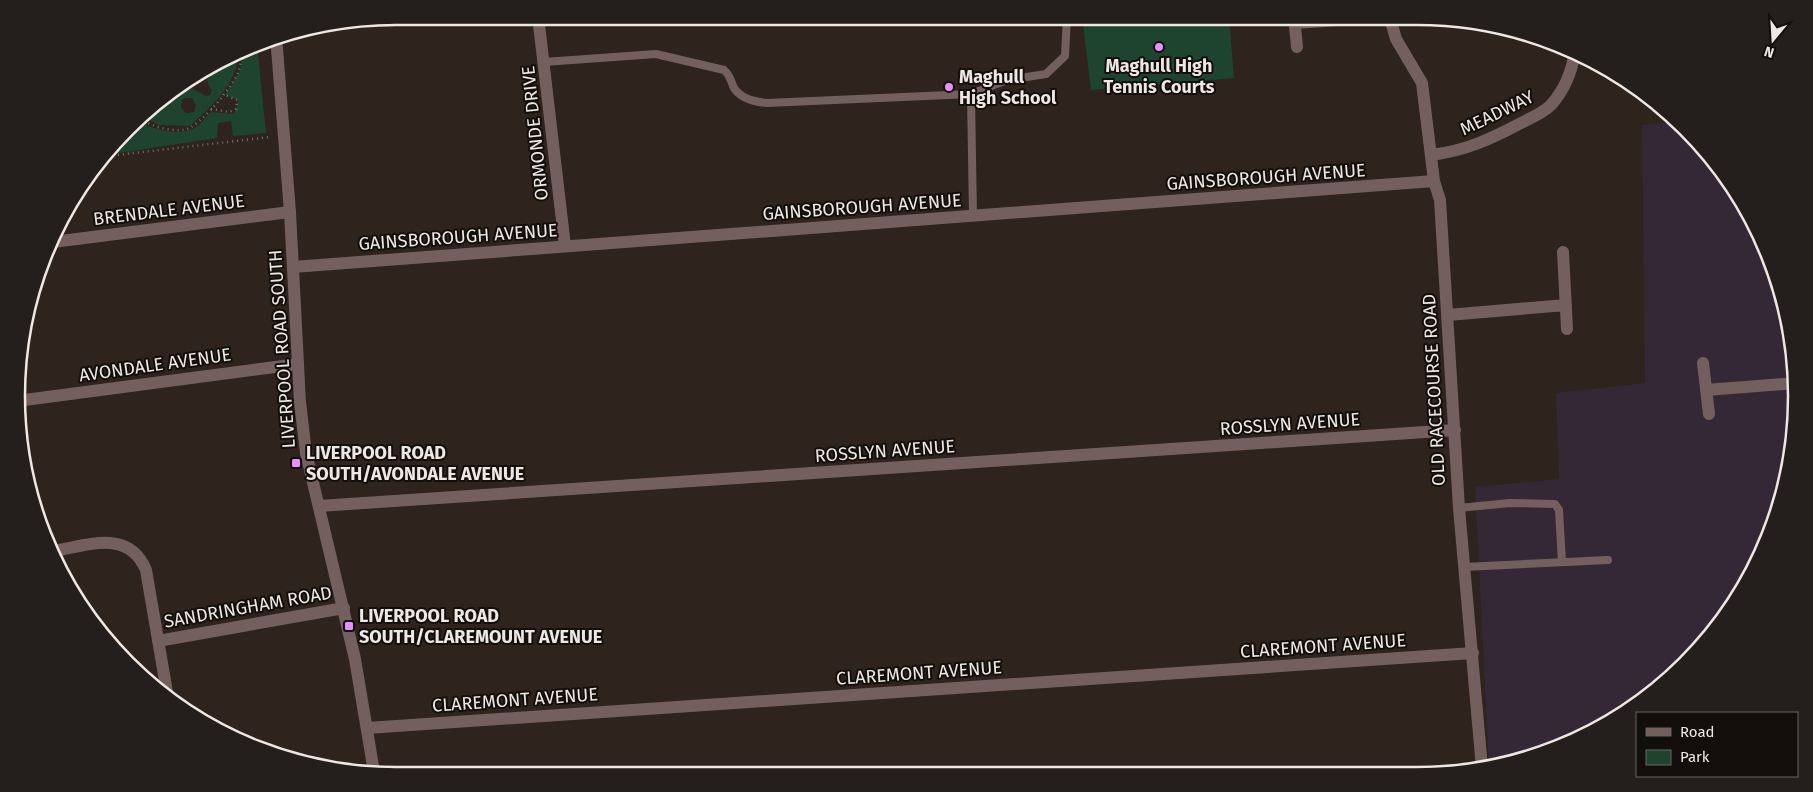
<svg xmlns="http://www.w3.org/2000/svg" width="1813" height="792" viewBox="0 0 1813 792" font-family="'Fira Sans',sans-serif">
<rect width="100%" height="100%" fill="#2e231d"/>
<path fill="#352836" d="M 1678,122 L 1718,165 L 1758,228 L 1784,298 L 1796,371 L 1793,446 L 1777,518 L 1733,607 L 1648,697 L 1563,747 L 1489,766 L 1475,487 L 1559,479 L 1556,393 L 1645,383 L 1642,125 Z"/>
<path fill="#1e4430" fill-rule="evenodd" d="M 1082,16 L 1229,16 L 1234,78 L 1091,90 Z
M 257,44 L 266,133 L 233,136 L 231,121 L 218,123 L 217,138 L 118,153 L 115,147 L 138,120 C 148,129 182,137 194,128 C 201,124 206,117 211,112 L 233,114 L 236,111 L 238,100 L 225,95 L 240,71 L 243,50 Z
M 239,52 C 237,84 212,106 190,126 L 158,125 L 141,116 L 158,101 L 165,105 L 172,99 L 170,93 L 190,79 L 193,89 L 206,96 L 210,95 L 212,90 C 206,83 209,75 198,73 ZM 185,98 L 192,98 L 196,105 L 194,112 L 186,113 L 181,108 L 182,100 Z"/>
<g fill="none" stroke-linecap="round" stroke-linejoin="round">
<path stroke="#7a706b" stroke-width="2.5" stroke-dasharray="1 4" stroke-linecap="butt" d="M 211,109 L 229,112 L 236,109 L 237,100 L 223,94
M 140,118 C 151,127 169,131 184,130 C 199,128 235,84 239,70 C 241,64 241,57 242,51
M 108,156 L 270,137"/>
<path stroke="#735f5d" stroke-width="8" d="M 544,62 L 656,54 L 724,70 C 731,76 730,80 734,88 C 741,99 755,102 767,103 L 971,94
M 973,217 L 971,94 L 1007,80 L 1046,74 L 1065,56 L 1067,16
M 1459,508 L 1510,503 L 1555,504 L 1559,510 L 1562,562
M 1464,567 L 1608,560
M 1752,568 L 1752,563 L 1754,563"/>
<path stroke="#735f5d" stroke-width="12" d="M 538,16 L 565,246
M 1294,16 L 1297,47
M 1390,18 L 1396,39 L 1422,83 L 1434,181 L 1440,200 L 1459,508 L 1482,768
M 1295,23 L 1397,16
M 1431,155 C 1465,151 1491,139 1521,123 C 1531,118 1543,113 1551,105 C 1565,89 1571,73 1575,53
M 53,242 L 290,212
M 1563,252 L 1567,329
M 293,267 L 1434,181
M 1448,315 L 1566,305
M 1703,363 L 1709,414
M 1706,390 L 1796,383
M 17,401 L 298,364
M 319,506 L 1455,430
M 54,551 C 89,545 129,529 146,570 L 168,698
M 158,641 L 344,608
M 367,728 L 1473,653"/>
<path stroke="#735f5d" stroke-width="12" d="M 276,36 L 290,212 L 300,402 L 306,453 L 355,659 L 374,772"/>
</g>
<g fill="#e98efe" stroke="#120e0b" stroke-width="2">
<circle cx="1159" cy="47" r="5"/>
<circle cx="949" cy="87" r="5"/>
<rect x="291" y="458" width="10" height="10" rx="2.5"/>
<rect x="344" y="621" width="10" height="10" rx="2.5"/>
</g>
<g text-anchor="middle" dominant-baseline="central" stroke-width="4" stroke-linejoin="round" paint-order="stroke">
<g font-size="18" font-weight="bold" fill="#efe7e3" stroke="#120e0b" text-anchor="start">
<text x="1159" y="66" text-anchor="middle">Maghull High<tspan x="1159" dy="21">Tennis Courts</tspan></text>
<text x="959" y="77">Maghull<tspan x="959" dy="21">High School</tspan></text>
<text x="306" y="453">LIVERPOOL ROAD<tspan x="306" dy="21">SOUTH/AVONDALE AVENUE</tspan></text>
<text x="359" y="616">LIVERPOOL ROAD<tspan x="359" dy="21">SOUTH/CLAREMOUNT AVENUE</tspan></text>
</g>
<g font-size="18" fill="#efe7e3" stroke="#120e0b">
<text transform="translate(1497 113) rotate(-26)">MEADWAY</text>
<text transform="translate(535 133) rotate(-96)">ORMONDE DRIVE</text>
<text transform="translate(1266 177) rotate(-4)">GAINSBOROUGH AVENUE</text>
<text transform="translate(862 207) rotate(-4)">GAINSBOROUGH AVENUE</text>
<text transform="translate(169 210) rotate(-7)">BRENDALE AVENUE</text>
<text transform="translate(458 237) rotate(-4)">GAINSBOROUGH AVENUE</text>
<text transform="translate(282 349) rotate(-94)">LIVERPOOL ROAD SOUTH</text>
<text transform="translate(155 365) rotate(-8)">AVONDALE AVENUE</text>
<text transform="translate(1434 390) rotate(-93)">OLD RACECOURSE ROAD</text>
<text transform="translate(1290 424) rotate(-4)">ROSSLYN AVENUE</text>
<text transform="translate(885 451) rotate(-4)">ROSSLYN AVENUE</text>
<text transform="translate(248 607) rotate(-10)">SANDRINGHAM ROAD</text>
<text transform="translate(1323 646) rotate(-4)">CLAREMONT AVENUE</text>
<text transform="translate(919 673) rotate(-4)">CLAREMONT AVENUE</text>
<text transform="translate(515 700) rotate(-4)">CLAREMONT AVENUE</text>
</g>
</g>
<path d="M0 0H1813V792H0ZM396 25H1417A371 371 0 0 1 1788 396V396A371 371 0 0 1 1417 767H396A371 371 0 0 1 25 396V396A371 371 0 0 1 396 25Z" fill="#241f1c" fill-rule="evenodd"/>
<path fill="none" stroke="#efe7e3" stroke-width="2.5" d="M396 25H1417A371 371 0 0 1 1788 396V396A371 371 0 0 1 1417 767H396A371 371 0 0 1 25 396V396A371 371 0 0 1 396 25Z"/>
<rect x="1636" y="712" width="162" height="65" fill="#120e0b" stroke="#6a6561"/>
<rect x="1646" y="728" width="25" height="8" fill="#735f5d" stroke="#6a6561"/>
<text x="1680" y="737" font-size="15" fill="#efe7e3">Road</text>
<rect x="1646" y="750" width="25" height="15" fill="#1e4430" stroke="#6a6561"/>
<text x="1680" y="762" font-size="15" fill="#efe7e3">Park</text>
<g transform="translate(1773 40) rotate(198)" stroke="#120e0b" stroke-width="4" paint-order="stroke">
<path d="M0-4L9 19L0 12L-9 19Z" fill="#efe7e3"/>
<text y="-8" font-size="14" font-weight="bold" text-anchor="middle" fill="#efe7e3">N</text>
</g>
</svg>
